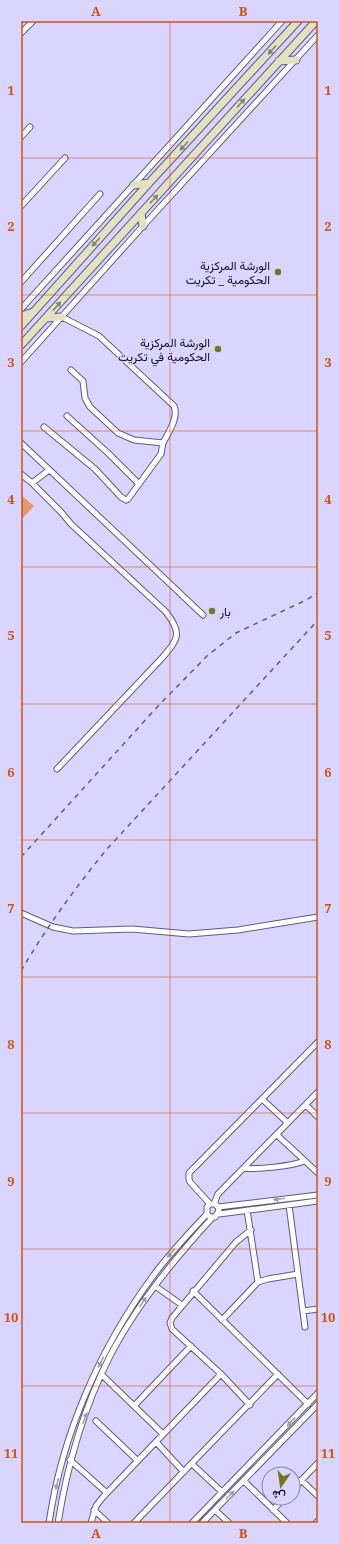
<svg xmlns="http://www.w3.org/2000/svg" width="339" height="1544" viewBox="0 0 339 1544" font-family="'Noto Serif',Vazirmatn,serif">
<rect width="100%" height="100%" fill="#dad5fe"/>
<path fill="#e19970" d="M 21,495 L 34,506 L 21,520 Z"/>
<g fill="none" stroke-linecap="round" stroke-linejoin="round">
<defs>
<path id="minor" d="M 21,33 L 33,21
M 21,137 L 30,127
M 21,206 L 65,158
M 21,282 L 100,194
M 21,309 L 282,21
M 62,317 L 99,336 L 174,406 C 179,418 168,433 163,443 L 134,440 L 118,433 L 90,407 L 85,398 L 83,381 L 71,370
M 21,362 L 143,226 L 318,35
M 67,416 L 108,453 L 139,484 L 161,454 L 163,443
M 44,427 L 95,469 L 121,497 L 126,500 L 128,499 L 139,484
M 21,443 L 203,615
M 49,470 L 32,483 L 61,512 L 71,524 L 166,612 C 183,634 178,639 162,658 L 57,769
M 21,474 L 32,483
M 21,913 L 53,927 L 73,931 L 132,929 L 189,934 L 238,930 L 318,917
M 262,1099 L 288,1123
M 306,1105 L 318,1117
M 277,1135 L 318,1173
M 244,1168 C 256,1170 293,1166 304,1161
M 210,1204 L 190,1182 L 189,1179 L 189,1173 L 318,1042
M 214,1204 L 218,1194 L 318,1092
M 289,1205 L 305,1327
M 218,1207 L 219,1211 L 215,1217 L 210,1217 L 207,1214 L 207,1207 L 210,1204 L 215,1204 L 218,1207 L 318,1195
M 247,1210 L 258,1282
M 219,1214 L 318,1201
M 155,1286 L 182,1305
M 193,1291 L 308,1404
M 303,1311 L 318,1309
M 222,1320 L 258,1282 L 268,1279 L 298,1274
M 102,1375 L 163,1434
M 250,1405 L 221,1374 L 172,1329 L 170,1323 L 172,1318 L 236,1242 L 251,1230
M 134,1406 L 191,1346
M 96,1421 L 138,1461
M 156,1442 L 184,1472
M 70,1460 L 107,1493
M 192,1464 L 222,1492
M 301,1480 L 318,1496
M 244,1481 L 287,1523
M 293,1489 L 318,1463
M 94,1510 L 108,1523
M 215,1510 L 229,1523
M 273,1510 L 284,1498
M 49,1523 C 62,1434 100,1348 153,1276 C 169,1254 188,1234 207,1214
M 58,1523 C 67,1467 84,1407 110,1356 C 137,1304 174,1259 213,1217
M 91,1523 L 96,1506 L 103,1497 L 221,1374
M 134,1523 L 278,1374
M 192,1523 L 318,1393
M 202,1523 L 318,1404
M 316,1523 L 318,1521"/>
<path id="secondary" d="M 279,61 L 296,60
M 134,185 L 149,183
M 141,213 L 143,226
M 21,316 L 33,312
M 46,318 L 62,317
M 21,326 L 149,183 L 298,21
M 21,345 L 316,21"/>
</defs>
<use href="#minor" stroke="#5f5984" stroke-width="7"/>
<use href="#secondary" stroke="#5f5984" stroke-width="9"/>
<use href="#minor" stroke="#fff" stroke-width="5"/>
<use href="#secondary" stroke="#e2e2c3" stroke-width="7"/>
<path stroke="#615d78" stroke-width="1.5" stroke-dasharray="5 5" stroke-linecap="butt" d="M 21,857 L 159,705 L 207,656 L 236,633 L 304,601 L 318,593
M 21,971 C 46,928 75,888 107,849 L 318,620"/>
</g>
<defs><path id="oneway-solid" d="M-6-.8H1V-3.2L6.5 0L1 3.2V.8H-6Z"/></defs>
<g fill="#848379">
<use href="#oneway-solid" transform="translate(272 50) rotate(132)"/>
<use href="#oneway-solid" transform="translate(241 103) rotate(-48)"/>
<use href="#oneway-solid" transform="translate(184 146) rotate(133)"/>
<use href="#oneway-solid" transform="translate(154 199) rotate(-47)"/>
<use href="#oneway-solid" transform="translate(96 242) rotate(132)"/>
<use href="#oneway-solid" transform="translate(57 306) rotate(-48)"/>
</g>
<g fill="#a09fa5">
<use href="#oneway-solid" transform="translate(279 1199) rotate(173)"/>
<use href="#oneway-solid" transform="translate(171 1253) rotate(130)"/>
<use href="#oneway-solid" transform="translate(143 1302) rotate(-56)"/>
<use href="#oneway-solid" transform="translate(101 1362) rotate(116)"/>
<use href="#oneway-solid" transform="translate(85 1418) rotate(-70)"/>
<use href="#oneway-solid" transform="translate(291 1422) rotate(133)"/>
<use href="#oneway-solid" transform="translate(57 1484) rotate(103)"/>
<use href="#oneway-solid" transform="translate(230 1495) rotate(-45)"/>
</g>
<path fill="none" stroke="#d2520e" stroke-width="1" stroke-opacity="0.55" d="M 170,21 L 170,1523M 21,158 L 318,158M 21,295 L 318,295M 21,431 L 318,431M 21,567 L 318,567M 21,704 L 318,704M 21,840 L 318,840M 21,977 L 318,977M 21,1113 L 318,1113M 21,1249 L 318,1249M 21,1386 L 318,1386"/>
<g fill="#75761c" stroke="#dad5fe" stroke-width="1.5">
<circle cx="278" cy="272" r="4"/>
<circle cx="218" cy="349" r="4"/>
<circle cx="212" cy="611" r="4"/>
</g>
<g text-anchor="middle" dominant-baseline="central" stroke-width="3" stroke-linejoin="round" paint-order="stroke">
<g font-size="12" fill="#110e1f" stroke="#dad5fe" text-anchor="end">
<text x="270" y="265">الورشة المركزية<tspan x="270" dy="14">الحكومية _ تكريت</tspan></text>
<text x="210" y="342">الورشة المركزية<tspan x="210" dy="14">الحكومية في تكريت</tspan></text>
<text x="220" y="611" text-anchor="start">بار</text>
</g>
</g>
<rect width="339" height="1544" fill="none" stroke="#dad5fe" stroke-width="44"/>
<g transform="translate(281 1486) rotate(193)"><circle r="19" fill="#dad5fe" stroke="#8a85a5"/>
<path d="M0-3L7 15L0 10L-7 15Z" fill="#75761c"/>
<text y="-6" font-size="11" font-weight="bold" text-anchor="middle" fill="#110e1f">ش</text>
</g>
<rect x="22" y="22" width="295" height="1500" fill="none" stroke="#d2520e" stroke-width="1.5"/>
<g font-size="13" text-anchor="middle" font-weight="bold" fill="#d2520e">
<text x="96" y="16">A</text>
<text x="243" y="16">B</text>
<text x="11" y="95">1</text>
<text x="328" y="95">1</text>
<text x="11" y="231">2</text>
<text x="328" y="231">2</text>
<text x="11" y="367">3</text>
<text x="328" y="367">3</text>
<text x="11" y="504">4</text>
<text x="328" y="504">4</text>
<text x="11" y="640">5</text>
<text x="328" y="640">5</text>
<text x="11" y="777">6</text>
<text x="328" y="777">6</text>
<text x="11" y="913">7</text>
<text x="328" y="913">7</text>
<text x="11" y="1049">8</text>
<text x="328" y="1049">8</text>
<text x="11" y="1186">9</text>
<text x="328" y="1186">9</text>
<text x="11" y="1322">10</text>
<text x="328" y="1322">10</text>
<text x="11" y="1458">11</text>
<text x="328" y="1458">11</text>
<text x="96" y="1538">A</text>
<text x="243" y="1538">B</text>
</g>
</svg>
